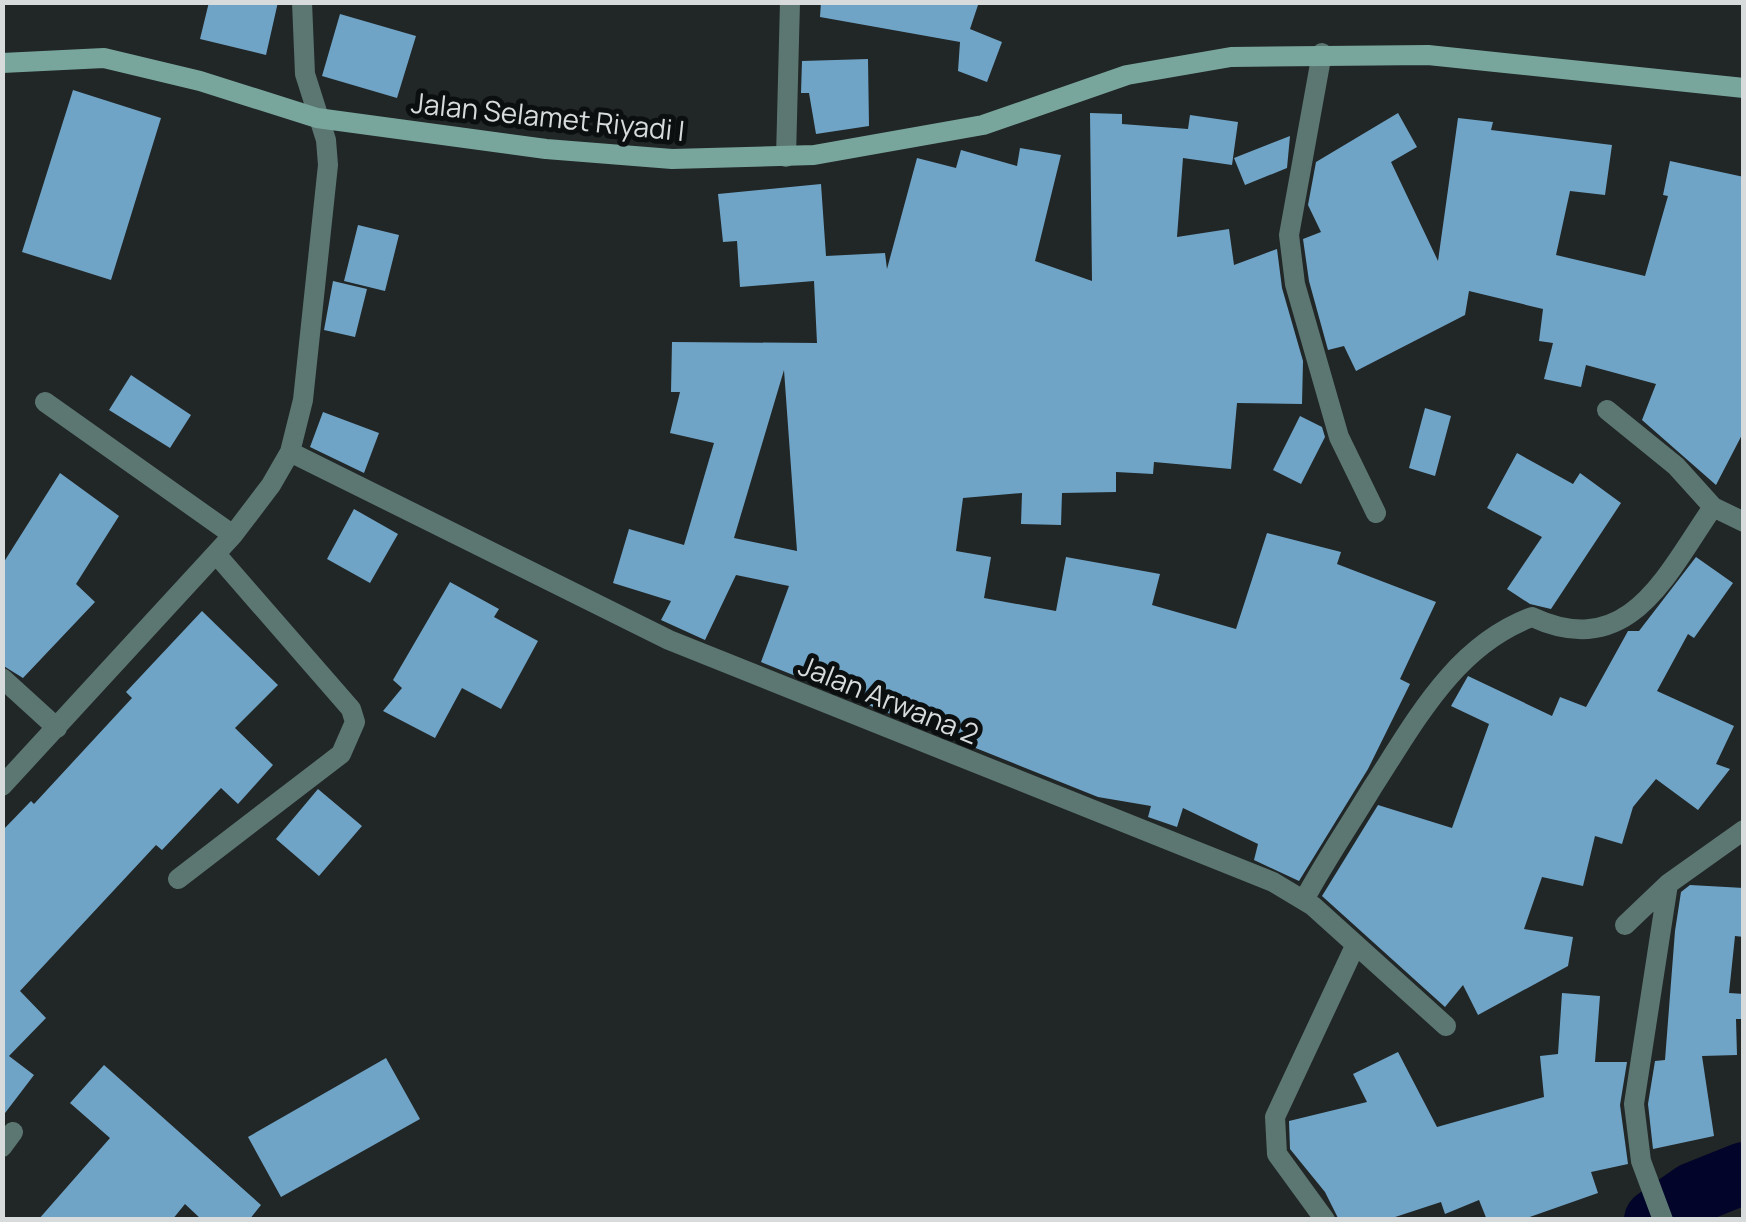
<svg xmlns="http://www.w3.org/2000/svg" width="1746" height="1222" viewBox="0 0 1746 1222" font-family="Manrope,sans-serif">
<rect width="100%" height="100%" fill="#212627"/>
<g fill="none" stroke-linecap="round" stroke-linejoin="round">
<path stroke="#020529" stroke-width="62" d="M 1655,1220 L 1694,1193 L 1744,1173"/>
</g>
<path fill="#70a4c6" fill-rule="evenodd" d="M 209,2 L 278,2 L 266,55 L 200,39 Z
M 821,2 L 979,2 L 970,29 L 1002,42 L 987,82 L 958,71 L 960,42 L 820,17 Z
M 340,14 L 416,36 L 397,98 L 322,76 Z
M 868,59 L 869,126 L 816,134 L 809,93 L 801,93 L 802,61 Z
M 73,90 L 161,118 L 111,280 L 22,252 Z
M 1090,113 L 1122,114 L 1122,124 L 1188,129 L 1190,115 L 1238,122 L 1232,165 L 1183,158 L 1177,237 L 1229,229 L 1234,265 L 1277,249 L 1282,288 L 1303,361 L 1302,404 L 1237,403 L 1231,469 L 1154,462 L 1153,474 L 1116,472 L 1116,492 L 1062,493 L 1061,525 L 1021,524 L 1022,493 L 963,498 L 956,551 L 991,557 L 984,598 L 1056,611 L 1066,557 L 1160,574 L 1152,605 L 1236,629 L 1267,533 L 1341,552 L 1337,564 L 1436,602 L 1400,679 L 1410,684 L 1368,769 L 1299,881 L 1254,860 L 1258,844 L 1183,808 L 1177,827 L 1148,817 L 1151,806 L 1098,797 L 761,662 L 789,586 L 736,575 L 705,640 L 661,620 L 671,601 L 613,583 L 629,529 L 684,545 L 714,443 L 670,433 L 680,392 L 671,392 L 672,342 L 817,343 L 814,281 L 740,287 L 737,241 L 723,242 L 718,194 L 821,184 L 826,256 L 885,253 L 887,269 L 917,158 L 956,168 L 961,150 L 1017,166 L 1020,148 L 1061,155 L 1035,261 L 1092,281 ZM 784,370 L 797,551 L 734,538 Z
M 1398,113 L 1417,147 L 1391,162 L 1438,261 L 1458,118 L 1493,122 L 1491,130 L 1612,145 L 1605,195 L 1570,191 L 1556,255 L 1645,276 L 1668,196 L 1663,195 L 1670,161 L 1744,177 L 1744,431 L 1716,485 L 1642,420 L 1656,384 L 1586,365 L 1581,387 L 1544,379 L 1553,343 L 1539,341 L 1543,309 L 1469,291 L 1465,315 L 1356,371 L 1344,346 L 1328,350 L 1309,281 L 1303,239 L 1321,232 L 1308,205 L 1316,162 Z
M 1290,136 L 1287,168 L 1245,185 L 1234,158 Z
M 358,225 L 399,235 L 385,291 L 344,281 Z
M 333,281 L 367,289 L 355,337 L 324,330 Z
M 131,375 L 191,415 L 170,448 L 109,410 Z
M 1425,408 L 1451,416 L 1435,476 L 1409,468 Z
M 323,412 L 379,433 L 364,473 L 310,447 Z
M 1300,416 L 1322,427 L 1325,437 L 1301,484 L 1273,470 Z
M 1517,453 L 1573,484 L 1580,473 L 1621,503 L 1551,609 L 1530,604 L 1507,589 L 1542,537 L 1487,508 Z
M 60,473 L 119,516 L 76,584 L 95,602 L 23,678 L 2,665 L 2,565 Z
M 354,509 L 398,534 L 370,583 L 327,559 Z
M 1696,557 L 1733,583 L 1694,638 L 1688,634 L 1657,691 L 1734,726 L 1716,764 L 1730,769 L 1698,810 L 1656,779 L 1633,807 L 1622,844 L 1595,836 L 1583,886 L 1542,877 L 1524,929 L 1573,937 L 1568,966 L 1478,1015 L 1463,985 L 1445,1007 L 1322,896 L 1378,805 L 1452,828 L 1489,724 L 1451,706 L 1468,676 L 1552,716 L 1560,697 L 1586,707 L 1628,631 L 1639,631 Z
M 450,582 L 499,609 L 494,617 L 538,641 L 501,709 L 462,688 L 435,738 L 383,711 L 402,688 L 393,680 Z
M 202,611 L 278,685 L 235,728 L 273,765 L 238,804 L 221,788 L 162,850 L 156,845 L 20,991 L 46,1018 L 9,1056 L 34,1075 L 2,1117 L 2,831 L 31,801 L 34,804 L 132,698 L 126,692 Z
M 318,789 L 362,826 L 319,876 L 276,839 Z
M 1690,885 L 1744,888 L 1744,937 L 1735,936 L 1729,993 L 1744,994 L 1744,1019 L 1736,1019 L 1737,1055 L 1702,1056 L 1714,1136 L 1653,1149 L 1648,1104 L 1655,1061 L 1665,1060 L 1675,931 L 1681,892 Z
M 1562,993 L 1600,996 L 1595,1062 L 1627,1062 L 1620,1105 L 1628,1164 L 1591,1172 L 1598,1193 L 1521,1220 L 1487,1220 L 1479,1200 L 1445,1214 L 1441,1202 L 1386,1220 L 1339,1220 L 1325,1192 L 1290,1149 L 1289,1121 L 1367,1102 L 1353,1074 L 1398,1052 L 1437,1127 L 1544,1097 L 1540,1056 L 1558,1054 Z
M 386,1058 L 420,1119 L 281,1197 L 248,1137 Z
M 104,1065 L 261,1205 L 249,1220 L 202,1220 L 185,1204 L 172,1220 L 38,1220 L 110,1138 L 70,1103 Z"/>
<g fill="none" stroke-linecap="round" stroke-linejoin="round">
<path stroke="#5c7771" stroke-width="20" d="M 1322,53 L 1289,235 L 1295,284 L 1339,437 L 1376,513
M 786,157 L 790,2
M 45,402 L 233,535
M 1607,410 L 1676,466 L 1713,507 L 1744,522
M 290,452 L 669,640 L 1273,882 L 1313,906 L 1446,1026
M 2,678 L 57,728
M 2,786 L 233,535 L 271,485 L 290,452 L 303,400 L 328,165 L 326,140 L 305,74 L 302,2
M 178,879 L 341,754 L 355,722 L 351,709 L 216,554
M 1304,900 C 1325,861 1349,826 1372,788 C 1415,722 1454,646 1532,617 C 1629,662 1666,575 1713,507
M 1625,925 L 1668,884 L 1744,830
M 2,1147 L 13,1132
M 1325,1220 L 1277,1154 L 1275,1117 L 1355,946
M 1663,1220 L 1641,1161 L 1634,1104 L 1668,884"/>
<path stroke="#79a69c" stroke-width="20" d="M 2,63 L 104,58 L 200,81 L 317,118 L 546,149 L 672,159 L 814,155 L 983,125 L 1127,75 L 1231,57 L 1428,55 L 1744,88"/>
</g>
<g text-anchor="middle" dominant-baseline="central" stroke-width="10" stroke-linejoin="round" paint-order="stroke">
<g font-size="28" fill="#d8dbdc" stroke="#0c0f0f">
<text transform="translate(548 116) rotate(6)">Jalan Selamet Riyadi I</text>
<text transform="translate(889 699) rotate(22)">Jalan Arwana 2</text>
</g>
</g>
<rect width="1746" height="1222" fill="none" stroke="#d8dbdc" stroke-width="10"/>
</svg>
